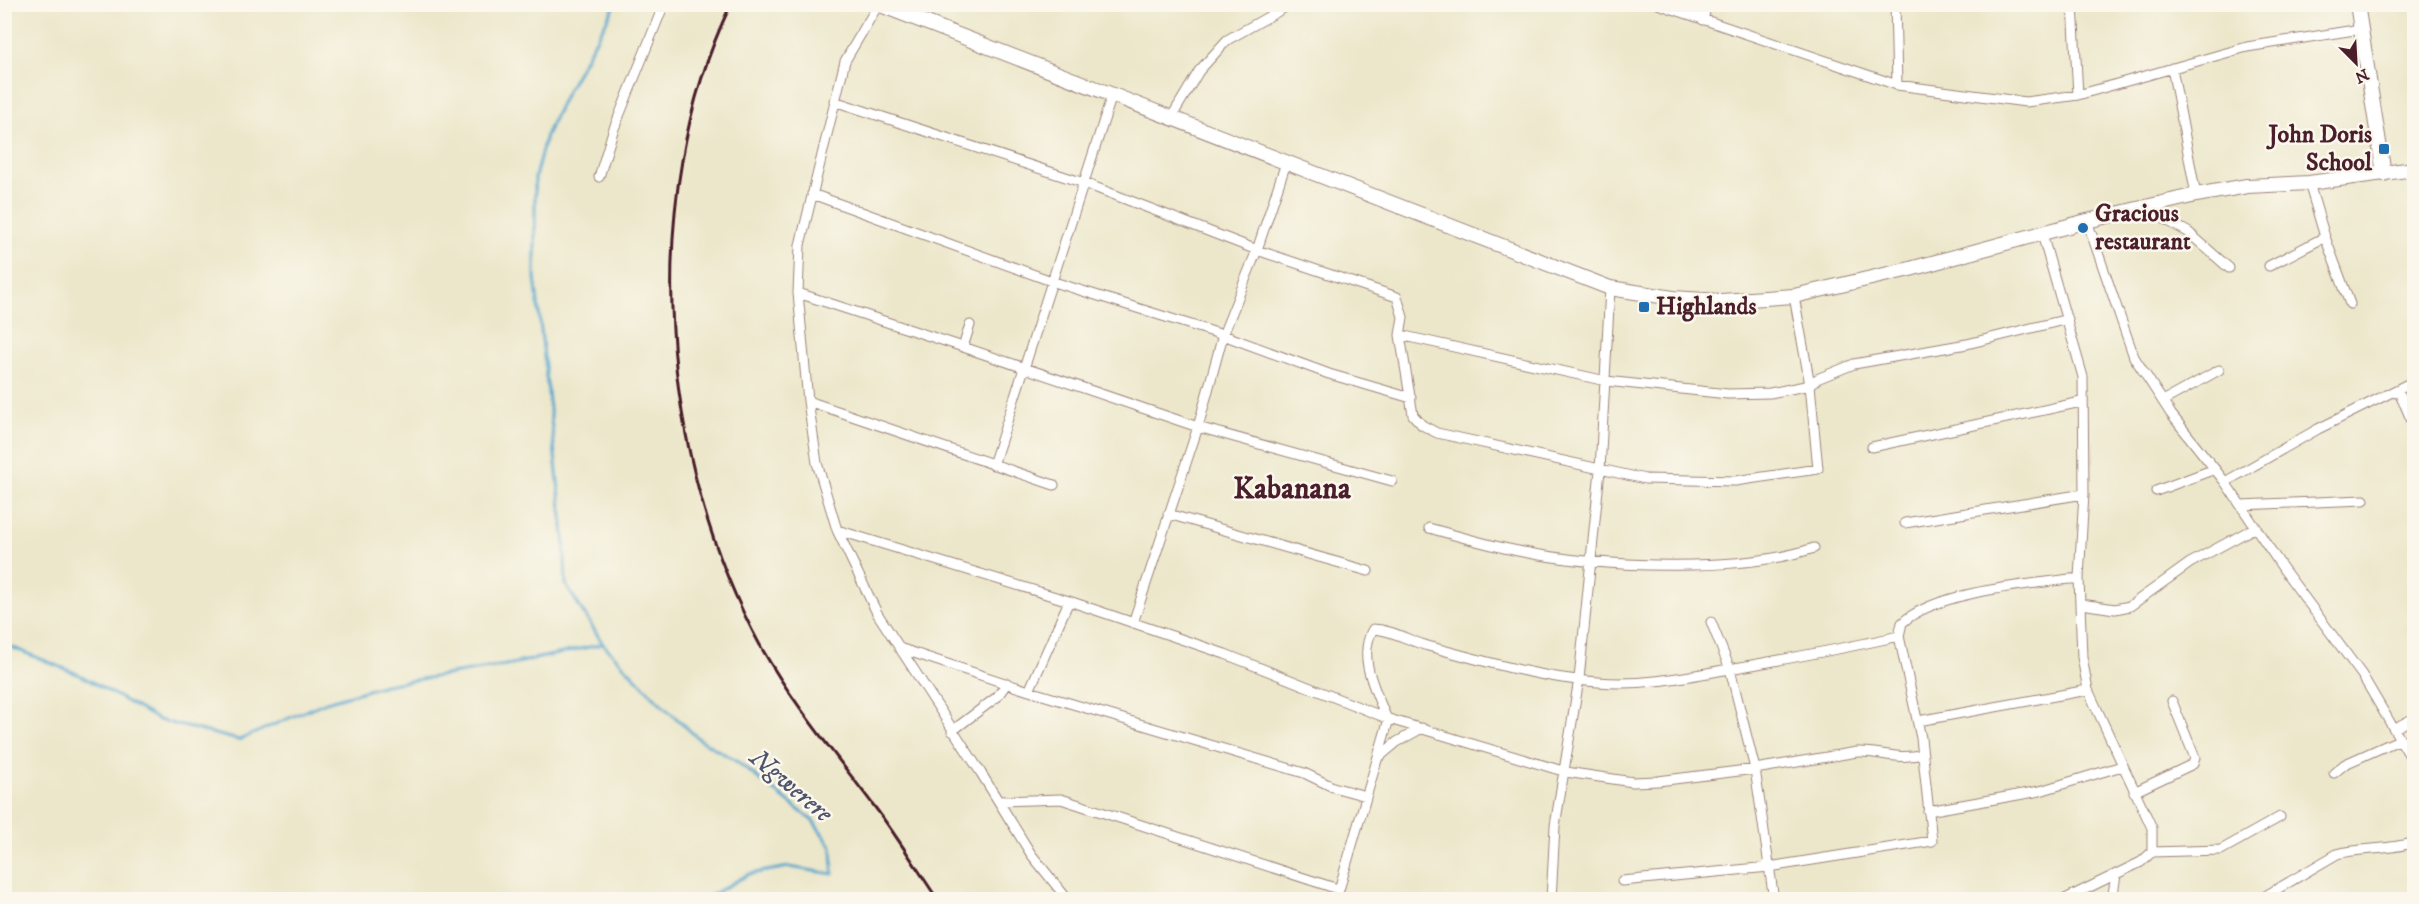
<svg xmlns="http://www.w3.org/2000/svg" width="2419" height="904" viewBox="0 0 2419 904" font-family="'IM FELL DW Pica',serif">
<rect width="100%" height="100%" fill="#fbf7ec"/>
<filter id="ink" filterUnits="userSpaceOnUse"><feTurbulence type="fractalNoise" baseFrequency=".0167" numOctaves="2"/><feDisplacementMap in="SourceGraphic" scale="12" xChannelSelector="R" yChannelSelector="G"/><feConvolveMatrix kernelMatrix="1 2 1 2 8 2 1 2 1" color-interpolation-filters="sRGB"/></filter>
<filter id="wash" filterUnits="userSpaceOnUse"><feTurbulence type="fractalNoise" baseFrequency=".008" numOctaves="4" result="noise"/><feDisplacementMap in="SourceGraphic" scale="24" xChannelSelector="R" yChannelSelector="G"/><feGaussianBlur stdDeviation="1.35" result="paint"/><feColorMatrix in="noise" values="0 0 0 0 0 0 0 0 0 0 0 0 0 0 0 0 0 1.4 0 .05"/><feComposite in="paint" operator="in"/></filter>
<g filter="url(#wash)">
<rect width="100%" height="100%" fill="#ece7ca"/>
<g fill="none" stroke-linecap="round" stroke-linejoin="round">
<path stroke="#53a4cd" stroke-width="3" d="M 616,4 L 567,91 L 546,135 L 535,177 L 535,277 L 564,535 L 566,585 L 603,644 L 665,708 L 699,739 L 736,761 L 813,821 L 832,847 L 833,874 L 789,867 L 749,874 L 703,900
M 4,644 L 80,675 L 159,720 L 239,740 L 326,702 L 385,685 L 512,664 L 603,644"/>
</g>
</g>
<g filter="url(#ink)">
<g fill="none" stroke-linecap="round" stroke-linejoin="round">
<defs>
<path id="street" d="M 1658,4 L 1897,85 L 2026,102 L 2078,95 L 2247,47 L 2361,29
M 1895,4 L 1897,85
M 2073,4 L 2078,95
M 878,5 L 845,61 L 800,245 L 798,293 L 808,401 L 817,463 L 837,530 L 877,613 L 981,773 L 1031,854 L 1068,900
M 1703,20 L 1707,4
M 2172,68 L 2196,195
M 834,101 L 1084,183 L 1257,250 L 1397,297 L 1403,317 L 1400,335 L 1413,415 L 1422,425 L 1437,433 L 1645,479 L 1735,481 L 1818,469 L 1810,385 L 1794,296
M 1171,118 L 1199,71 L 1227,40 L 1291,4
M 599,177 L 613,131 L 664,4
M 2309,183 L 2325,237 L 2350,304
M 812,194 L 1054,282 L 1223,335 L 1329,374 L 1411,398
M 2150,206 L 2166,220 L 2188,232 L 2229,268
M 2087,221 L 2134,357 L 2171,414 L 2225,482 L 2284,570 L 2362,675 L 2414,763
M 2042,234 L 2083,377 L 2084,494 L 2079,578 L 2082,657 L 2088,690 L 2152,828 L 2152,852 L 2141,862 L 2063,900
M 2269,266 L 2325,237
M 798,293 L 963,347 L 970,325
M 1400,335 L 1606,381 L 1728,394 L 1770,393 L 1810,385 L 1817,379 L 1854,364 L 1967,344 L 2068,319
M 963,347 L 1198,427 L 1392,481
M 2398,389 L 2414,426
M 808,401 L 1054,485
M 2163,401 L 2219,370
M 1872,447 L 2081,402
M 993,465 L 1112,95
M 2225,482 L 2318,429 L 2414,381
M 2156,491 L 2215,469
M 2241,505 L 2364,500
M 1168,514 L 1368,571
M 1905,523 L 2084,494
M 1429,528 C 1458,536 1488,545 1518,551 C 1597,567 1738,574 1814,548
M 837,530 L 1069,601 L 1225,654 L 1389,719 L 1566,772 L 1633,782 L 1658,781 L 1755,769 L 1857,752 C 1880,751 1898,761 1922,754
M 2081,604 L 2115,609 L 2130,606 L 2190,563 L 2256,527
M 1711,622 L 1730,669 L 1755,769 L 1774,900
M 1133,623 L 1198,427 L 1223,335 L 1257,250 L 1286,163
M 899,648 L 1029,691 L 1304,773 L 1333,787 L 1366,796
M 1029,691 L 1069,601
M 1386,717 C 1375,689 1357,657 1373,629 C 1393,630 1409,641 1428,646 C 1483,661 1541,678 1598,682 C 1643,686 1685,677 1729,669 C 1786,659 1842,649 1899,636 L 1902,623 C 1936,591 2032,584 2079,578
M 1918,721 L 2088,690
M 2395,728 L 2414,718
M 952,731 L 997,697 L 1007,683
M 1379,757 L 1397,742 L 1422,728
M 2334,773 L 2345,764 L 2401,739
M 2134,792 L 2193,764 L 2195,758 L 2172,701
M 999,801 L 1061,799 L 1338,889
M 1928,811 L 2040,791 L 2122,766
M 2152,852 L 2221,850 L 2280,817
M 1622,881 L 1769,867 L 1932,841 L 1921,738 L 1899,636
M 2262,898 L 2337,854 C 2363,847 2389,851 2414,842
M 1336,900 L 1389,719
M 1551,900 L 1555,826 L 1579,679 L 1600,470 L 1610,288
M 2112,900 L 2116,875"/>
<path id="secondary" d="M 878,4 L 1610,288 L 1673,298 L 1721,301 L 1794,296 L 1910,269 L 2087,221 L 2196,195 L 2247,186 L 2309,183 L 2414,169
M 2357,4 L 2384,174"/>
</defs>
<use href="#street" stroke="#9b837a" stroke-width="11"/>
<use href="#secondary" stroke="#9b837a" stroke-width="16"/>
<use href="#street" stroke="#fff" stroke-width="9"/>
<use href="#secondary" stroke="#fff" stroke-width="14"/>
<path stroke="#4a1f2b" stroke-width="3" d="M 731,4 C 638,197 659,461 761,647 C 793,704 835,754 874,806 C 897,836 917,869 938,900"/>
</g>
</g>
<g fill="#1f6fb2" stroke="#fbf7ec" stroke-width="2">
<rect x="2378" y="143" width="12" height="12" rx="3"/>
<circle cx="2083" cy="228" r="6"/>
<rect x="1638" y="301" width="12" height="12" rx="3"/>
</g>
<g text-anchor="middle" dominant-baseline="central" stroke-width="5" stroke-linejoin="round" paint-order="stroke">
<g font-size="24" font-weight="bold" fill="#4a1f2b" stroke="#fbf7ec" text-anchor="start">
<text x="2372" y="135" text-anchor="end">John Doris<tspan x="2372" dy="28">School</tspan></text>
<text x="2095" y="214">Gracious<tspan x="2095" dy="28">restaurant</tspan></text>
<text x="1656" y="307">Highlands</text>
</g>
<g font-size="26" font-style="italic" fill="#4e546c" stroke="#fbf7ec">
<text transform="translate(791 786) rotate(40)">Ngwerere</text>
</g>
<g font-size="30" font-weight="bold" fill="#4a1f2b" stroke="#fbf7ec">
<text x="1292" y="489">Kabanana</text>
</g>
</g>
<rect width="2419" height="904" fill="none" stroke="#fbf7ec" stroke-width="24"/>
<g transform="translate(2356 63) rotate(156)" stroke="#fbf7ec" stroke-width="4.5" paint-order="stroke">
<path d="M0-4.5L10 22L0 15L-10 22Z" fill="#4a1f2b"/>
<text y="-9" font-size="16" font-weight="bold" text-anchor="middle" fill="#4a1f2b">N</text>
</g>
</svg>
